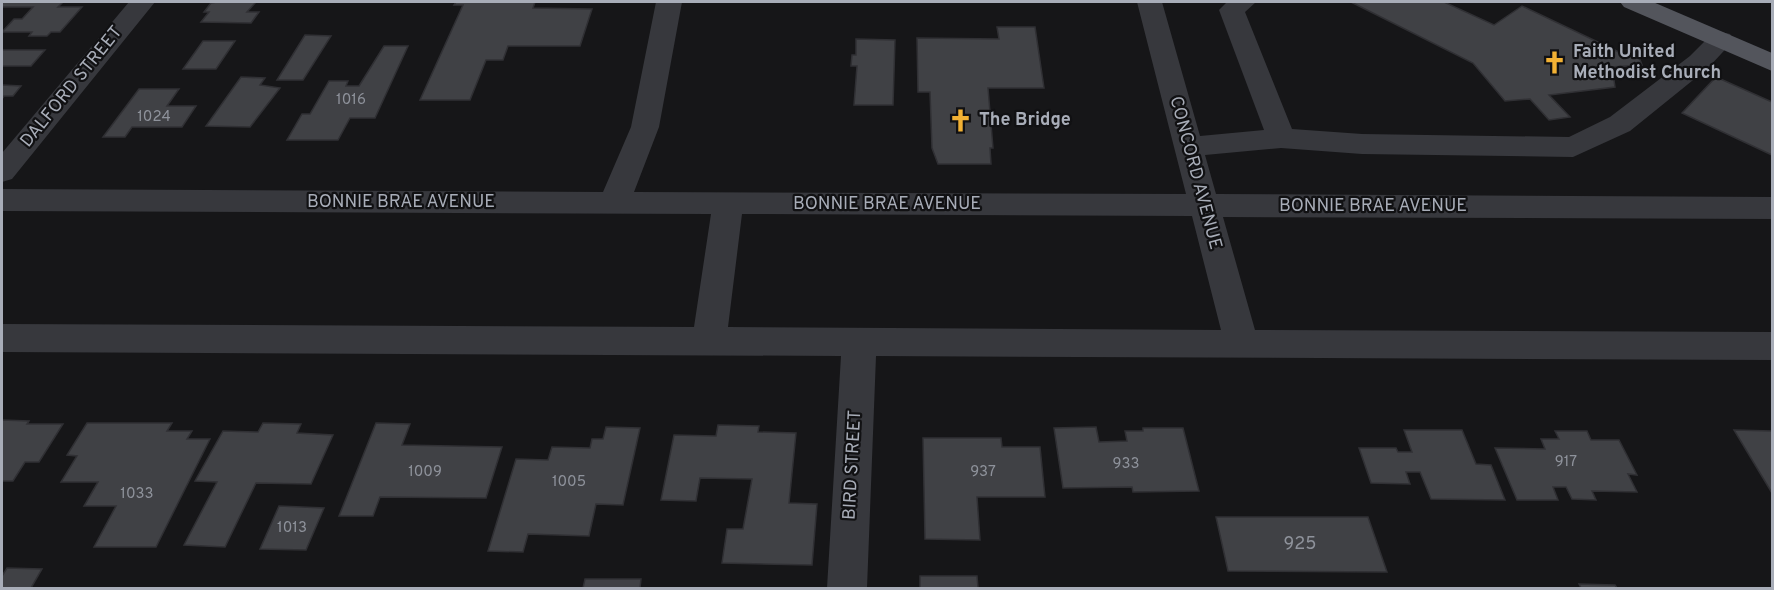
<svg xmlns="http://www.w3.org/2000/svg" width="1774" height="590" viewBox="0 0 1774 590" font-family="Overpass,sans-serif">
<rect width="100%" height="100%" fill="#161618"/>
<path fill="#404145" stroke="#303034" stroke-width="1.5" d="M 2,2 L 63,2 L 58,7 L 82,7 L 60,32 L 51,32 L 47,36 L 29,36 L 32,32 L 2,32 L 14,19 L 22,19 L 33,7 L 2,7 Z
M 217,2 L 256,2 L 247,12 L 259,12 L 251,23 L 201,22 L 209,12 L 204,12 L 211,3 Z
M 456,2 L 535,2 L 533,8 L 592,9 L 580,46 L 508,46 L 503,60 L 486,60 L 470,100 L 420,100 L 463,5 L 454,5 Z
M 1351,2 L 1444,2 L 1494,25 L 1522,6 L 1623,54 L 1639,57 L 1642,65 L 1612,67 L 1615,87 L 1549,95 L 1570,117 L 1549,120 L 1530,99 L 1505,101 L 1473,63 Z
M 997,27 L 1035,27 L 1044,88 L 988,88 L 993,148 L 990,148 L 991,164 L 938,164 L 932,148 L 930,92 L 918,92 L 917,38 L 999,39 Z
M 305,35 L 331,36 L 303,80 L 277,80 Z
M 856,39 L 895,40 L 893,105 L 854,105 L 857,66 L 851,66 L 852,55 L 856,55 Z
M 203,41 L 235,41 L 216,69 L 183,69 Z
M 384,46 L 408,46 L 375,118 L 350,118 L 338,140 L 287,140 L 302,114 L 310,114 L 329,81 L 348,81 L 346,86 L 359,86 Z
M 2,50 L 45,50 L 31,66 L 2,66 Z
M 241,77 L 265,78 L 260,85 L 280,88 L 250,127 L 206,126 Z
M 1716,77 L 1772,102 L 1772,155 L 1682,113 Z
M 2,85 L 21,86 L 13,96 L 4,96 L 2,99 Z
M 139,89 L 179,89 L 167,106 L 196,106 L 182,127 L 132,127 L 125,137 L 103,137 Z
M 2,420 L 29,421 L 27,424 L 63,424 L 39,462 L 25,462 L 13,481 L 2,481 Z
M 87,423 L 172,423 L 167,431 L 192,431 L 187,439 L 210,439 L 156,547 L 94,547 L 116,506 L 84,506 L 98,482 L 61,482 L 77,456 L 67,455 Z
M 263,423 L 301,424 L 297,433 L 333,435 L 311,484 L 256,483 L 225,547 L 184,545 L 217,482 L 195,481 L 223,431 L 258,432 Z
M 376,423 L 410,424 L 402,445 L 502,447 L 486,498 L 380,497 L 373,516 L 339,516 Z
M 718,425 L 759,426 L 758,432 L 796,433 L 789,503 L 817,504 L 812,565 L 722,563 L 727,529 L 743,529 L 752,479 L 700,478 L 696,501 L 661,500 L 674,435 L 716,436 Z
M 606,427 L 640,428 L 623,505 L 596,504 L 589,536 L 528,534 L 523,552 L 488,551 L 516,459 L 548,460 L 552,447 L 590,448 L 592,439 L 603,439 Z
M 1096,427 L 1099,442 L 1127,441 L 1125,431 L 1143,431 L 1143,428 L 1183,428 L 1199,491 L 1133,492 L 1132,487 L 1063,488 L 1054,428 Z
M 1404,430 L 1462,430 L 1476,464 L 1491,465 L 1505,500 L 1431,499 L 1420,472 L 1406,472 L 1410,484 L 1371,483 L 1359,448 L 1396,448 L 1398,452 L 1412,452 Z
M 1734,430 L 1772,431 L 1772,493 Z
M 1555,431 L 1587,431 L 1591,440 L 1619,440 L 1637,475 L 1628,474 L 1637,492 L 1592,491 L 1596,500 L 1572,499 L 1566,487 L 1553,487 L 1558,500 L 1517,500 L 1495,448 L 1545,449 L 1541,439 L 1559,439 Z
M 923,438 L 1001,438 L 1002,447 L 1040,447 L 1045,497 L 977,497 L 980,540 L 925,539 Z
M 279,506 L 324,508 L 306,550 L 260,549 Z
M 1216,517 L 1368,517 L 1387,572 L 1228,571 Z
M 7,568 L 42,569 L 31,588 L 2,588 L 2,576 Z
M 920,576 L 977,576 L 978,588 L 920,588 Z
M 585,579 L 641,579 L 640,588 L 583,588 Z
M 1579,584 L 1615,585 L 1617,588 L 1581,588 Z"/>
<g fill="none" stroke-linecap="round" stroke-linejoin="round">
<path fill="#37383d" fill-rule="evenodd" d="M 129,2 L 155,2 L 12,179 L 2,182 L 2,153 Z
M 656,2 L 682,2 L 659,127 L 634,192 L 1186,194 L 1137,2 L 1162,2 L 1200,136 L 1264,130 L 1219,10 L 1227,2 L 1256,2 L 1245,12 L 1292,129 L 1362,134 L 1569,137 L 1610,117 L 1690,56 L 1712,34 L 1721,32 L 1730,34 L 1734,40 L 1708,68 L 1630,131 L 1573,157 L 1362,154 L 1281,148 L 1205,155 L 1216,194 L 1772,197 L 1772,219 L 1223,217 L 1255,330 L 1772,332 L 1772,360 L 876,356 L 867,588 L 827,588 L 841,356 L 2,352 L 2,324 L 694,327 L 711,214 L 2,211 L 2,189 L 603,192 L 631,127 ZM 742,214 L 1192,216 L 1221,330 L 728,327 Z"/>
<path fill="#53555c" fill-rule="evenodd" d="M 1620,2 L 1653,2 L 1772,53 L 1772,71 L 1624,7 Z"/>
</g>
<defs>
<symbol id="church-bare" viewBox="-9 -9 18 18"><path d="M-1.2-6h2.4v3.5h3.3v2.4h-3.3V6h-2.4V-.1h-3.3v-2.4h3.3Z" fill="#f2b134" stroke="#111113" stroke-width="2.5" paint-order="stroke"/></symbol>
</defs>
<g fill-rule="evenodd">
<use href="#church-bare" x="1538" y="46" width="33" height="33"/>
<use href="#church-bare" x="944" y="104" width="33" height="33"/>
</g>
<g text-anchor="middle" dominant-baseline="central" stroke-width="4.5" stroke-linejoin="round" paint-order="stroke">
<g font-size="15" fill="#8e929b">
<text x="351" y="100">1016</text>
<text x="154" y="117">1024</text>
<text x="1566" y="462">917</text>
<text x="1126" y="464">933</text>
<text x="425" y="472">1009</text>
<text x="983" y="472">937</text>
<text x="569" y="482">1005</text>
<text x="137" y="494">1033</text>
<text x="292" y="528">1013</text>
</g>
<g font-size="18" font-weight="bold" fill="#a8adb8" stroke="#111113" text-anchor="start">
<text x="1573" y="52">Faith United<tspan x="1573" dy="21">Methodist Church</tspan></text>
<text x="979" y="120">The Bridge</text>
</g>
<g font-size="18" fill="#a8adb8" stroke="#111113">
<text transform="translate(72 87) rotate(-51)">DALFORD STREET</text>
<text transform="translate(1195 173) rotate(75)">CONCORD AVENUE</text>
<text x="401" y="202">BONNIE BRAE AVENUE</text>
<text x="887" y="204">BONNIE BRAE AVENUE</text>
<text x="1373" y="206">BONNIE BRAE AVENUE</text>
<text transform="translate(853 465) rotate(-87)">BIRD STREET</text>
</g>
<g font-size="18" fill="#8e929b">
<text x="1300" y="544">925</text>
</g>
</g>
<rect width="1774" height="590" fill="none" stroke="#a8adb8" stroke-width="6"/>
</svg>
